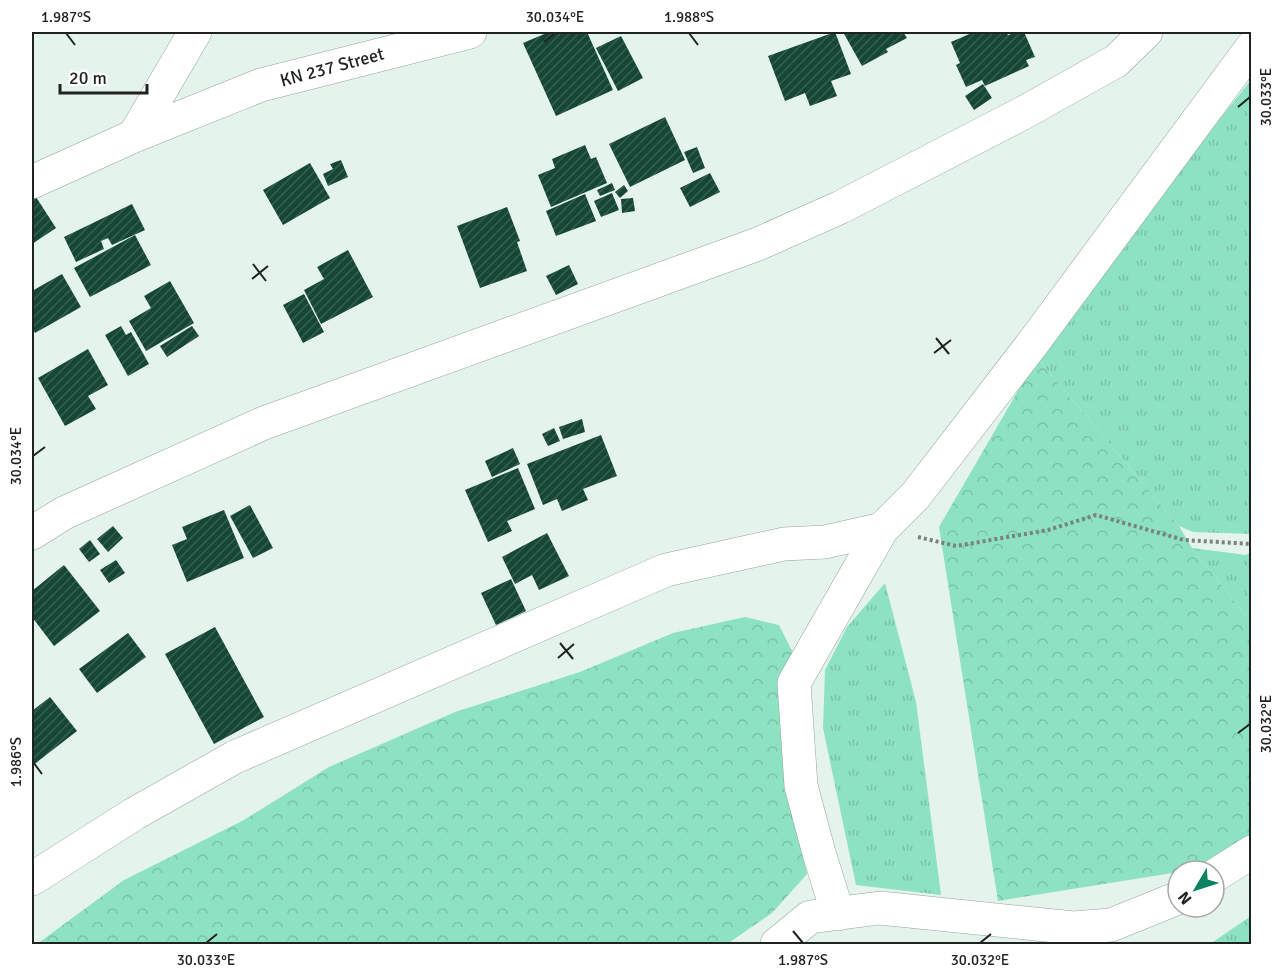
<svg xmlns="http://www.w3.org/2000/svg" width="1283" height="976" viewBox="0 0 1283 976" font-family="Signika,sans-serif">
<defs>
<pattern id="grass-tufts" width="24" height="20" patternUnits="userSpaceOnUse" patternTransform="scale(1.5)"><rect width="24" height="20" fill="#8de2c1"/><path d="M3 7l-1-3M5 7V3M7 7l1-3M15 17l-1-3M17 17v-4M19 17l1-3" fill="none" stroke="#79c2a6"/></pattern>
<pattern id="forest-crowns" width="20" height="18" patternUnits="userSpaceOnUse" patternTransform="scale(1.5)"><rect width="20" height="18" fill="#8de2c1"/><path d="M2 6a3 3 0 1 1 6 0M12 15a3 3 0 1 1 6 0" fill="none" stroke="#79c2a6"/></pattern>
<pattern id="building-hatch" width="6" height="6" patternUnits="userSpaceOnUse" patternTransform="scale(1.5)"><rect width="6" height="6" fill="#164736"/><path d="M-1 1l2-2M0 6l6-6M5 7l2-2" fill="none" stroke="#375f51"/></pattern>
</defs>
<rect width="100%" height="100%" fill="#e5f3ed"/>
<path fill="url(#grass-tufts)" d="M 1251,80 L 1251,534 L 1193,532 L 1179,526 L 1037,358 L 1078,296 Z
M 1192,548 L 1246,555 L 1251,552 L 1251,622 Z
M 885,583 L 916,702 L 941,895 L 856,885 L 823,728 L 825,670 L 847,627 Z
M 1251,916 L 1251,944 L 1210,944 Z"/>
<path fill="url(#forest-crowns)" d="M 1037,358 L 1179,526 L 1192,548 L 1251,622 L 1251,835 L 1198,869 L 998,901 L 939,527 Z
M 745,617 L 779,625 L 793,653 L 790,798 L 807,874 L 772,913 L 727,944 L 37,944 L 124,880 L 244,820 L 329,767 L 455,712 L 580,672 L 673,633 Z"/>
<path fill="url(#building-hatch)" d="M 549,32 L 587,32 L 613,90 L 556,116 L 523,43 Z
M 835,32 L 851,74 L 831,81 L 837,96 L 810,106 L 805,93 L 785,101 L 768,56 Z
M 843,32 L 903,32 L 907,38 L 886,49 L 888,52 L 862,66 Z
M 974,32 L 1006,32 L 1008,35 L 1017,32 L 1024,32 L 1035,57 L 1026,60 L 1029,66 L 985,86 L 982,80 L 966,87 L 956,65 L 960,63 L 951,42 Z
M 621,36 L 643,78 L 618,91 L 596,48 Z
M 983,84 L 992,98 L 974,110 L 965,96 Z
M 665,117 L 685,160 L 630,187 L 609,144 Z
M 585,145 L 591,159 L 596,157 L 607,183 L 551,207 L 538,175 L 555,168 L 552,159 Z
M 697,147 L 705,168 L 693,173 L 684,152 Z
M 341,160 L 348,177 L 328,186 L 323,174 L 333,169 L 330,164 Z
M 310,163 L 330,198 L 283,225 L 263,190 Z
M 710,173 L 720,192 L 690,207 L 680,188 Z
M 612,183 L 615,190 L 600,196 L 597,190 Z
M 624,185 L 628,191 L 620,198 L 615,192 Z
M 612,193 L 619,210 L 601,217 L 594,201 Z
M 585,194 L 596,221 L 556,236 L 546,211 Z
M 36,197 L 56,228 L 32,244 L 32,200 Z
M 633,198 L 635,211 L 622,213 L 621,199 Z
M 132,204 L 145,230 L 112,245 L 108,238 L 101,241 L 104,249 L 76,262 L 64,237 Z
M 507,207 L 520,241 L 517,242 L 527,271 L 480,288 L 457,226 Z
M 135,235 L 151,265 L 90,297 L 74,268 Z
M 348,250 L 373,297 L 321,324 L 304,290 L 324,279 L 317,267 Z
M 569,265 L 578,284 L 556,295 L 546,276 Z
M 62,274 L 81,307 L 35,333 L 32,327 L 32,291 Z
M 170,281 L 194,323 L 146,351 L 129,321 L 151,308 L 144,296 Z
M 304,294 L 324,332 L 303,343 L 283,305 Z
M 121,326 L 126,335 L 131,332 L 149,364 L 128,376 L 105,335 Z
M 192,326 L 199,336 L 167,357 L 160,346 Z
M 88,349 L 108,385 L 88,396 L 96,409 L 65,426 L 38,378 Z
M 582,419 L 585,432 L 563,439 L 559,427 Z
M 554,428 L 560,441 L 548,446 L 542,434 Z
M 601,435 L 617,476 L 583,489 L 588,500 L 562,511 L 557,499 L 543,505 L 527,464 Z
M 513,448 L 520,464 L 492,477 L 485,461 Z
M 518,468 L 535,509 L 507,521 L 512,531 L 488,542 L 465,490 Z
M 250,505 L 273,548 L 253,558 L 230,516 Z
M 224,510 L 244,558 L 187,582 L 172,545 L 187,539 L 182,527 Z
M 113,526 L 123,538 L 108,552 L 97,539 Z
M 547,533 L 569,576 L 539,590 L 532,575 L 515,584 L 502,557 Z
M 90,540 L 100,554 L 89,562 L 79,549 Z
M 116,560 L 125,573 L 109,583 L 100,570 Z
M 64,565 L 100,611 L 54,646 L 32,617 L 32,591 Z
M 511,579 L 526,611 L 496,625 L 481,593 Z
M 215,627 L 264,717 L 214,744 L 165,654 Z
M 128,633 L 146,657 L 97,693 L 79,669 Z
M 50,697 L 77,731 L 32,766 L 32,711 Z"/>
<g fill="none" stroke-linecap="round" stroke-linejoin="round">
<defs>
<path id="minor" d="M 134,136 L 195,32
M 32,182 L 134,136 L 261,85 L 470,32
M 32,533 L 64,513 L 264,423 L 758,244 L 841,207 L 1023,113 L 1116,61 L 1146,32
M 1214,876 L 1252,852
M 32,879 L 134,814 L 235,757 L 666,570 L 784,544 L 825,542 L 882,529 L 916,495 L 1033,343 L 1252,47
M 838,914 L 819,853 L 801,786 L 794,683 L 882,529
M 777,944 L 810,917 L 880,908 L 1074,928 L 1111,925 L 1178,898"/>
</defs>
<use href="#minor" stroke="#96a39d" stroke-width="34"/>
<path stroke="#79827f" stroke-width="4" stroke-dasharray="3 3" stroke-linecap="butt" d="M 918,537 L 956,546 L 1048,530 L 1096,515 L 1184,540 L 1252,544"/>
<use href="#minor" stroke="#fff" stroke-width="33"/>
</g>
<path fill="none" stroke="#1e2321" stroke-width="2" d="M 66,33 L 75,45M 689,33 L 698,45M 544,42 L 555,33M 1238,107 L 1250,97M 253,264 L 266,281M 252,279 L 268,266M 936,338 L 949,354M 934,353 L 951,340M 33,456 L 45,447M 560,643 L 573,659M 558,658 L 574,644M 1238,733 L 1250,724M 33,762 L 42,774M 793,931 L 803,943M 206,943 L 217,934M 980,943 L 991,934"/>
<g text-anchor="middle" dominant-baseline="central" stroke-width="6" stroke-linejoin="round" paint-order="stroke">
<g font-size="18" fill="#1e2321" stroke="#fff">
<text transform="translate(332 67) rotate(-15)">KN 237 Street</text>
</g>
</g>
<rect width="1283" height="976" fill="none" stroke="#ffffff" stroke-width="66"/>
<g transform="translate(1196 889) rotate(231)"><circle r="28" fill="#ffffff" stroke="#a5a7a6" stroke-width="1.5"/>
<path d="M0-4.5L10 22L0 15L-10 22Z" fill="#0b8261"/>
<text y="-9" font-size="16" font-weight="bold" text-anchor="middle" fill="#1e2321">N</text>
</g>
<path d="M60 84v9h87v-9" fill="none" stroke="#1e2321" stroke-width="3"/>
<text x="69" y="84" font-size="18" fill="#1e2321" stroke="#ffffff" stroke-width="4.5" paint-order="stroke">20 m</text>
<rect x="33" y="33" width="1217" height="910" fill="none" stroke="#1e2321" stroke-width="2"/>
<g font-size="15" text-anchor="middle" fill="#1e2321">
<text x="66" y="22">1.987°S</text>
<text x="555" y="22">30.034°E</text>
<text x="689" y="22">1.988°S</text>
<text transform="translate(1266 97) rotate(-90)" y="5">30.033°E</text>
<text transform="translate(16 456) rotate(-90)" y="5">30.034°E</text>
<text transform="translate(1266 724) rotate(-90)" y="5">30.032°E</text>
<text transform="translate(16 762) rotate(-90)" y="5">1.986°S</text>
<text x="206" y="965">30.033°E</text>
<text x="803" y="965">1.987°S</text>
<text x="980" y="965">30.032°E</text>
</g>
</svg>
